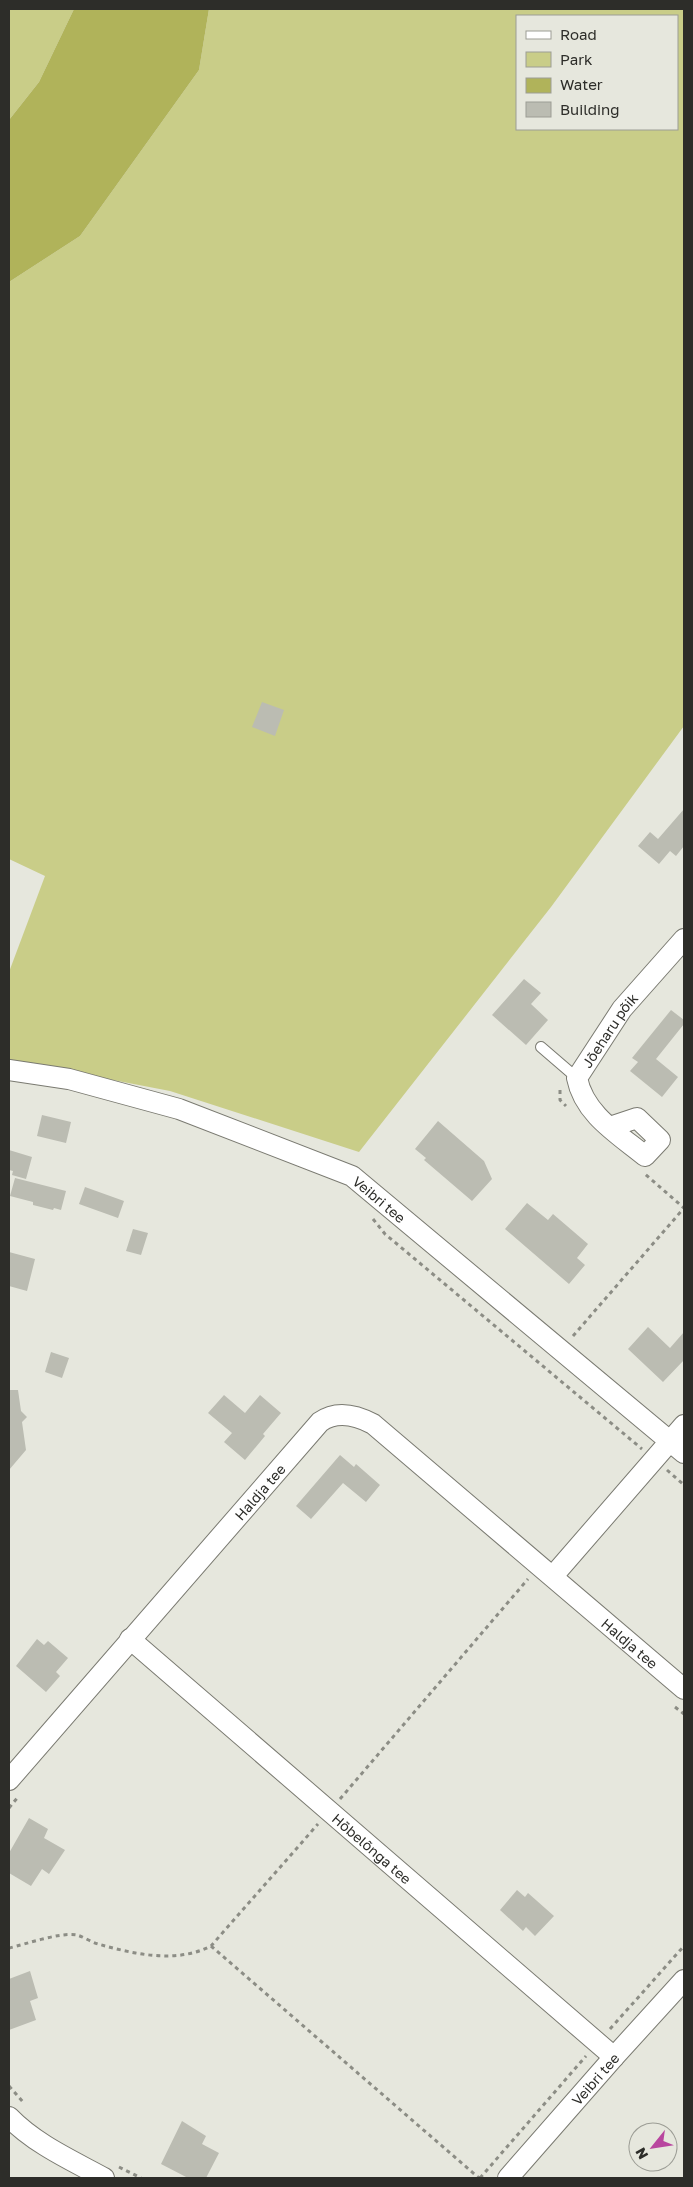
<svg xmlns="http://www.w3.org/2000/svg" width="693" height="2187" viewBox="0 0 693 2187" font-family="'Golos Text',sans-serif">
<rect width="100%" height="100%" fill="#e6e7dd"/>
<path fill="#c9cd88" fill-rule="evenodd" d="M 9,9 L 74,9 L 39,82 L 9,120 Z
M 209,9 L 684,9 L 684,726 L 551,907 L 359,1152 L 170,1091 L 9,1060 L 9,972 L 45,876 L 9,859 L 9,282 L 80,236 L 199,70 ZM 517,16 L 677,16 L 677,129 L 517,129 Z"/>
<path fill="#b0b35a" d="M 74,9 L 209,9 L 199,70 L 80,236 L 9,282 L 9,120 L 39,82 Z"/>
<path fill="#bbbcb2" d="M 262,702 L 284,710 L 275,736 L 252,727 Z
M 684,809 L 684,846 L 676,856 L 670,851 L 659,864 L 638,846 L 650,832 L 658,839 Z
M 524,979 L 541,993 L 531,1004 L 548,1020 L 526,1045 L 492,1015 Z
M 671,1010 L 684,1020 L 684,1024 L 656,1059 L 678,1077 L 662,1097 L 630,1071 L 638,1062 L 632,1058 Z
M 42,1115 L 71,1122 L 66,1143 L 37,1136 Z
M 438,1121 L 484,1161 L 492,1179 L 472,1201 L 424,1160 L 426,1158 L 415,1149 Z
M 9,1150 L 32,1157 L 26,1179 L 12,1175 L 13,1171 L 9,1170 Z
M 15,1178 L 66,1191 L 61,1210 L 54,1208 L 53,1210 L 33,1205 L 33,1202 L 10,1196 Z
M 85,1187 L 124,1201 L 118,1218 L 79,1204 Z
M 527,1203 L 548,1220 L 553,1214 L 588,1244 L 577,1258 L 585,1265 L 569,1284 L 505,1229 Z
M 133,1229 L 148,1233 L 141,1255 L 126,1251 Z
M 9,1252 L 35,1259 L 27,1291 L 9,1286 Z
M 648,1327 L 670,1348 L 684,1332 L 684,1360 L 663,1382 L 628,1349 Z
M 51,1352 L 69,1358 L 62,1378 L 45,1372 Z
M 9,1390 L 18,1390 L 21,1411 L 27,1417 L 22,1422 L 26,1450 L 9,1470 Z
M 224,1395 L 245,1413 L 260,1395 L 281,1413 L 263,1434 L 265,1436 L 245,1460 L 224,1442 L 232,1433 L 208,1413 Z
M 340,1455 L 354,1467 L 356,1464 L 380,1485 L 366,1502 L 343,1483 L 311,1519 L 296,1506 Z
M 37,1639 L 44,1645 L 48,1641 L 68,1658 L 56,1672 L 60,1676 L 46,1692 L 16,1666 Z
M 29,1818 L 48,1829 L 44,1838 L 65,1850 L 49,1874 L 42,1869 L 31,1886 L 9,1873 L 9,1853 Z
M 517,1890 L 525,1897 L 528,1893 L 554,1916 L 535,1936 L 526,1927 L 523,1931 L 500,1910 Z
M 30,1971 L 38,1998 L 30,2001 L 36,2020 L 9,2030 L 9,1979 Z
M 182,2121 L 206,2136 L 202,2144 L 219,2153 L 206,2178 L 188,2178 L 161,2164 Z"/>
<g fill="none" stroke-linecap="round" stroke-linejoin="round">
<defs>
<path id="lane" d="M 541,1047 L 577,1078"/>
<g id="street">
<path id="s1" d="M 9,1070 L 69,1079 L 179,1109 L 352,1176 L 684,1453"/>
<path id="s2" d="M 610,1127 L 637,1118 L 660,1140 L 645,1156 C 618,1134 584,1114 577,1078 L 622,1009 L 684,939"/>
<path d="M 553,1576 L 684,1425"/>
<path id="s3" d="M 130,1639 L 614,2057"/>
<path id="s4" d="M 9,1780 L 320,1422 C 337,1410 356,1415 373,1424 L 684,1689"/>
<path d="M 9,2117 C 35,2144 71,2160 104,2178"/>
<path id="s5" d="M 508,2178 L 614,2057 L 684,1980"/>
</g>
</defs>
<use href="#lane" stroke="#7a7a71" stroke-width="12"/>
<use href="#street" stroke="#7a7a71" stroke-width="22"/>
<path stroke="#8c8d85" stroke-width="3" stroke-dasharray="4 4" stroke-linecap="butt" d="M 560,1090 L 560,1100 L 566,1106
M 373,1219 L 385,1234 L 642,1449
M 573,1336 L 684,1208 L 645,1174
M 667,1470 L 684,1485
M 675,1707 L 684,1714
M 340,1799 L 528,1579
M 9,1808 L 18,1797
M 211,1946 L 479,2178
M 9,1948 C 27,1944 59,1932 77,1935 C 84,1937 91,1942 98,1944 C 134,1954 176,1964 211,1946 L 318,1824
M 610,2029 L 684,1946
M 9,2086 L 23,2102
M 119,2167 L 141,2178
M 480,2178 L 586,2056"/>
<use href="#lane" stroke="#fff" stroke-width="10"/>
<use href="#street" stroke="#fff" stroke-width="20"/>
</g>
<g text-anchor="middle" dominant-baseline="central" stroke-width="5" stroke-linejoin="round" paint-order="stroke">
<g font-size="14" fill="#2d2d29" stroke="#e6e7dd">
<text stroke="none"><textPath href="#s2" startOffset="246">Jõeharu põik</textPath></text>
<text stroke="none"><textPath href="#s1" startOffset="396">Veibri tee</textPath></text>
<text stroke="none"><textPath href="#s4" startOffset="382">Haldja tee</textPath></text>
<text stroke="none"><textPath href="#s4" startOffset="868">Haldja tee</textPath></text>
<text stroke="none"><textPath href="#s3" startOffset="320">Hõbelõnga tee</textPath></text>
<text stroke="none"><textPath href="#s5" startOffset="132">Veibri tee</textPath></text>
</g>
</g>
<rect width="693" height="2187" fill="none" stroke="#2d2d29" stroke-width="20"/>
<rect x="516" y="15" width="162" height="115" fill="#e6e7dd" stroke="#9c9d95"/>
<rect x="526" y="31" width="25" height="8" fill="#ffffff" stroke="#9c9d95"/>
<text x="560" y="40" font-size="15" fill="#2d2d29">Road</text>
<rect x="526" y="52" width="25" height="15" fill="#c9cd88" stroke="#9c9d95"/>
<text x="560" y="65" font-size="15" fill="#2d2d29">Park</text>
<rect x="526" y="78" width="25" height="15" fill="#b0b35a" stroke="#9c9d95"/>
<text x="560" y="90" font-size="15" fill="#2d2d29">Water</text>
<rect x="526" y="102" width="25" height="15" fill="#bbbcb2" stroke="#9c9d95"/>
<text x="560" y="115" font-size="15" fill="#2d2d29">Building</text>
<g transform="translate(653 2147) rotate(240)"><circle r="24" fill="#e6e7dd" stroke="#9c9d95"/>
<path d="M0-4L9 19L0 12L-9 19Z" fill="#b9469f"/>
<text y="-8" font-size="14" font-weight="bold" text-anchor="middle" fill="#2d2d29">N</text>
</g>
</svg>
